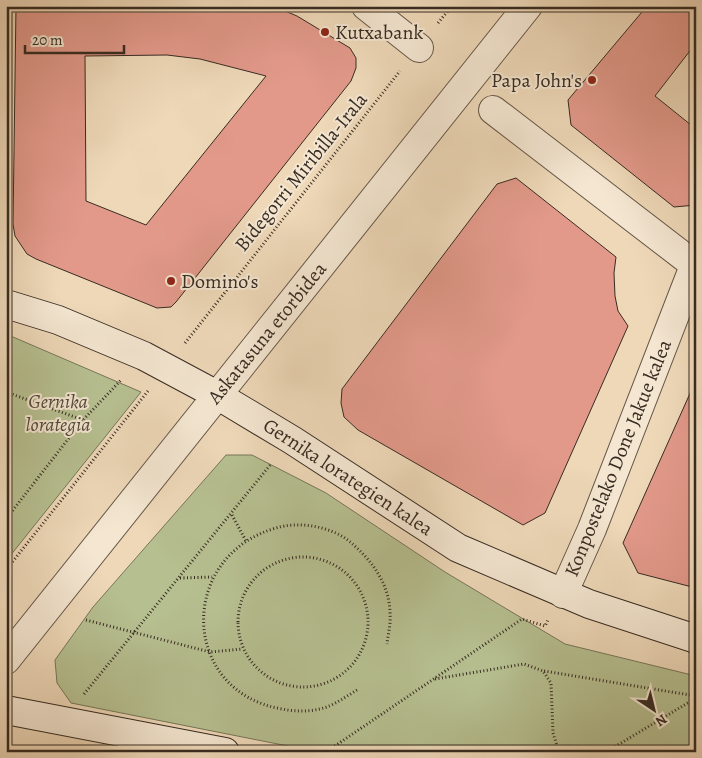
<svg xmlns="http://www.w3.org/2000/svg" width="702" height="758" viewBox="0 0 702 758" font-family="Alegreya,serif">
<rect width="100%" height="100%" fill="#eed8b8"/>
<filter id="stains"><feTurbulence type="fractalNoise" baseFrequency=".004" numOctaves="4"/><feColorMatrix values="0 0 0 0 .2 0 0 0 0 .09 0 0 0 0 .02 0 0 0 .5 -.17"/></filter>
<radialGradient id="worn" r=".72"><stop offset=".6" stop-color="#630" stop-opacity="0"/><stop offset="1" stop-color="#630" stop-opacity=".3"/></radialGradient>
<path fill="#b6bf90" stroke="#777659" d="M 6,334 L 141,392 L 6,561 Z
M 226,455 L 252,455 L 326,493 L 445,572 L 565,644 L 696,676 L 696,752 L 318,752 L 71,703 L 57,683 L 55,660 L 93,607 Z"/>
<path fill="#e2998a" stroke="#382c22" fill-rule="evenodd" d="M 16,6 L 273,6 L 297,16 L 350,48 L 356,58 L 356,68 L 351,81 L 176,302 L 171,307 L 157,308 L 36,259 L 27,254 L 15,236 L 13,224 ZM 167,55 L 200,59 L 266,76 L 146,225 L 86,201 L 85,56 Z
M 647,6 L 696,6 L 696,43 L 655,96 L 696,129 L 696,205 L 674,207 L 571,125 L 568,100 Z
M 516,178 L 616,257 L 614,273 L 615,296 L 618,311 L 628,326 L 545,513 L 523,525 L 358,430 L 344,417 L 341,403 L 342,389 L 497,184 Z
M 696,380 L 696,588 L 638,573 L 623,543 Z"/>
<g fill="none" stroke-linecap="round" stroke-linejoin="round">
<defs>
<path id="pedestrian" d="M 366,6 L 419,48
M 493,110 L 696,266
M 563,594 L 592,529 L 694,266"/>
<path id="minor" d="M 6,660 L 528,6"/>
<path id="secondary" d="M 6,304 L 58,320 L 144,356 L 217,395 L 292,440 L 458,548 L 589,604 L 696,639
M 6,710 L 225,752"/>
</defs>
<use href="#pedestrian" stroke="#665748" stroke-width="30"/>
<use href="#minor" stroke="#665748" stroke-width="30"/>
<use href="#secondary" stroke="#382c22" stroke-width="30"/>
<path stroke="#382c22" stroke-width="3" stroke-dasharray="1 2.5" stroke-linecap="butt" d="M 438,23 L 452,6
M 185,343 L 400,71
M 6,392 L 83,420
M 232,515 L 246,541
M 6,519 L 83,420 L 122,379
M238 622a65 65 0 1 1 130 0a65 65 0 1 1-130 0Z
M 6,570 L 148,391
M 180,578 L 212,577
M 86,620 L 210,652 L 242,649
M 544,671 L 696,696
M 435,679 L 524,664 L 543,671 L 551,683 L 553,733 L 559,752
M 357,690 C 347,696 337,703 327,707 C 312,712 296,712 282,709 C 180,692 177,556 276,528 C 298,521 330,526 349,541 C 371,559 390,584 390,614 C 391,624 388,634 387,644
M 84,694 L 271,464
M 326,752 L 522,619 L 545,626 L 548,620
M 606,752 L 696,698"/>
<use href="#pedestrian" stroke="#f4e6d1" stroke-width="28"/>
<use href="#minor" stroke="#f4e6d1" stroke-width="28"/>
<use href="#secondary" stroke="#f4e6d1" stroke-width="28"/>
</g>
<g fill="#8f2418" stroke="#f4e6d1" stroke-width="2">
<circle cx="325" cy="32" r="5"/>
<circle cx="592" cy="80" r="5"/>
<circle cx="171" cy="281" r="5"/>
</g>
<g text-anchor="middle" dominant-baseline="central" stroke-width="4" stroke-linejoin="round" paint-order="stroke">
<g font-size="20" fill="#382c22" stroke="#f4e6d1" text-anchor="start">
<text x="335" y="32">Kutxabank</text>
<text x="582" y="80" text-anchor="end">Papa John's</text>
<text x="181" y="281">Domino's</text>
</g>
<g font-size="20" fill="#382c22" stroke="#f4e6d1">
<text transform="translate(301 172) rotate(-51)">Bidegorri Miribilla-Irala</text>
<text transform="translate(267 333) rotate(-51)">Askatasuna etorbidea</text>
<text transform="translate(618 458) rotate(-68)">Konpostelako Done Jakue kalea</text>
<text transform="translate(348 477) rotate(33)">Gernika lorategien kalea</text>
</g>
<g font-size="20" font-style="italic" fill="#514938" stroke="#f4e6d1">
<text x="58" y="401">Gernika<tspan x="58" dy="23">lorategia</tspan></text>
</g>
</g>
<rect width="702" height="758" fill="none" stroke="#eed8b8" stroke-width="25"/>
<rect x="8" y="8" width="687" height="743" fill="none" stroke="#382c22" stroke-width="2.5"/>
<rect x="12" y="12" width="677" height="733" fill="none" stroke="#382c22"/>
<g transform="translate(654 710) rotate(145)" stroke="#f4e6d1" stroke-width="4" paint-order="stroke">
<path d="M0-4L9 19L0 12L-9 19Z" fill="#382c22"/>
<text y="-8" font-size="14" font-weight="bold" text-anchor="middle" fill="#382c22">N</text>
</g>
<path d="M25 45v8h99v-8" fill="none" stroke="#382c22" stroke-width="2.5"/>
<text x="32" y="45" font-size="15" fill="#382c22" stroke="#f4e6d1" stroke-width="4" paint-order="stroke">20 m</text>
<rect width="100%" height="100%" filter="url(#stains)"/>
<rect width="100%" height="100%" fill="url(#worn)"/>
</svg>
